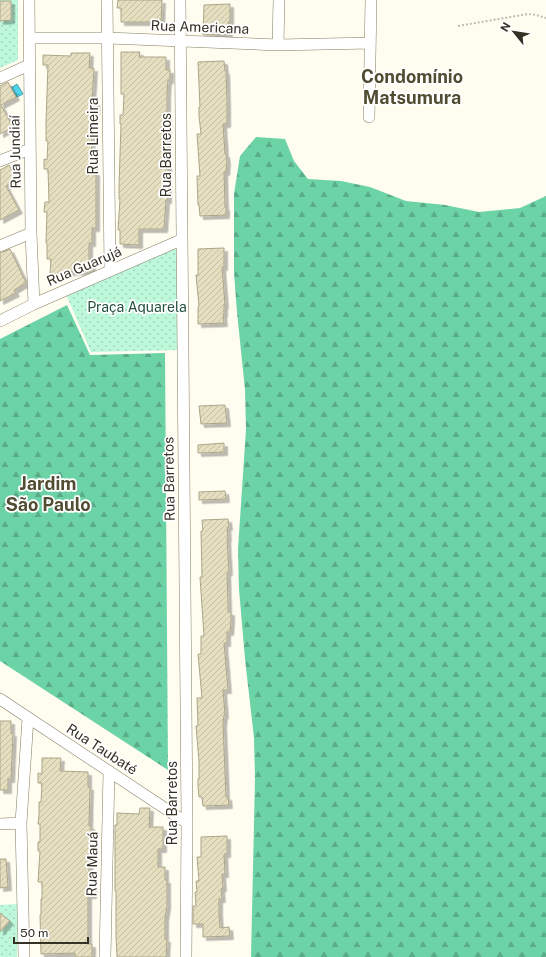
<svg xmlns="http://www.w3.org/2000/svg" width="546" height="957" viewBox="0 0 546 957" font-family="'Public Sans',sans-serif">
<defs>
<pattern id="grass-dots" width="8" height="8" patternUnits="userSpaceOnUse"><rect width="8" height="8" fill="#bdf8db"/><path d="M2 2h.1M6 6h.1" fill="none" stroke="#a3d5bc" stroke-width="1.8" stroke-linecap="round"/></pattern>
<pattern id="forest-firs" width="22" height="20" patternUnits="userSpaceOnUse"><rect width="22" height="20" fill="#6cd3a7"/><path d="M5 1l3.5 6h-7zM16 11l3.5 6h-7z" fill="#5aac88"/></pattern>
<pattern id="water-ripples" width="26" height="14" patternUnits="userSpaceOnUse"><rect width="26" height="14" fill="#4fd3e9"/><path d="M2 4q2-2 4 0t4 0M15 11q2-2 4 0t4 0" fill="none" stroke="#42acbd"/></pattern>
<pattern id="building-hatch" width="6" height="6" patternUnits="userSpaceOnUse"><rect width="6" height="6" fill="#e5dfc0"/><path d="M-1 1l2-2M0 6l6-6M5 7l2-2" fill="none" stroke="#c5c0a5"/></pattern>
<filter id="shadow"><feDropShadow dx="3.5" dy="3.5" stdDeviation="0" flood-color="#0004"/></filter>
</defs>
<rect width="100%" height="100%" fill="#fffcf0"/>
<path fill="url(#grass-dots)" d="M 0,0 L 18,0 L 18,60 L 0,68 Z
M 179,242 L 180,350 L 91,352 L 65,292 Z
M 17,904 L 17,957 L 0,957 L 0,905 Z"/>
<path fill="url(#forest-firs)" d="M 256,137 L 285,139 L 294,161 L 308,179 L 341,181 L 370,187 L 406,201 L 445,205 L 479,212 L 520,208 L 546,196 L 546,957 L 251,957 L 255,778 L 254,738 L 245,659 L 239,589 L 238,549 L 246,429 L 245,390 L 237,312 L 234,273 L 234,194 L 240,156 Z
M 67,305 L 90,355 L 165,353 L 168,770 L 0,661 L 0,339 Z"/>
<path fill="url(#water-ripples)" stroke="#47a2ae" d="M 17,84 L 23,94 L 17,97 L 11,88 Z"/>
<path fill="url(#building-hatch)" stroke="#aca589" filter="url(#shadow)" d="M 118,0 L 162,0 L 161,22 L 121,22 L 121,8 L 117,8 Z
M 0,1 L 11,1 L 11,20 L 0,21 Z
M 230,4 L 230,22 L 228,22 L 229,34 L 203,35 L 204,5 Z
M 121,52 L 140,52 L 139,57 L 166,57 L 166,70 L 170,70 L 170,80 L 168,80 L 167,93 L 167,116 L 168,116 L 167,159 L 168,159 L 168,200 L 166,200 L 164,229 L 139,229 L 139,245 L 120,244 L 120,230 L 118,230 L 120,199 L 119,199 L 119,187 L 121,124 L 120,124 L 120,115 L 123,115 L 124,94 L 121,94 Z
M 71,53 L 90,53 L 89,68 L 94,68 L 92,102 L 96,102 L 96,111 L 93,111 L 91,159 L 94,160 L 94,172 L 96,172 L 96,228 L 92,228 L 92,243 L 89,243 L 89,263 L 92,263 L 92,271 L 69,272 L 69,274 L 50,274 L 51,259 L 47,259 L 47,243 L 46,243 L 47,212 L 44,212 L 45,202 L 49,202 L 48,169 L 44,169 L 44,159 L 47,160 L 48,141 L 46,141 L 46,123 L 48,65 L 43,65 L 43,55 L 71,56 Z
M 224,61 L 225,71 L 226,71 L 227,103 L 227,124 L 223,124 L 225,154 L 226,154 L 227,162 L 226,172 L 224,172 L 225,207 L 226,207 L 226,215 L 200,216 L 199,205 L 198,205 L 197,176 L 200,176 L 197,134 L 201,134 L 199,116 L 199,107 L 200,107 L 198,62 Z
M 8,82 L 16,97 L 1,105 L 13,127 L 0,134 L 0,86 Z
M 9,165 L 17,180 L 6,186 L 19,210 L 0,220 L 0,170 Z
M 224,248 L 224,267 L 222,267 L 225,305 L 224,305 L 224,314 L 223,314 L 224,323 L 198,324 L 198,307 L 199,306 L 196,275 L 198,275 L 198,249 Z
M 10,249 L 26,283 L 14,290 L 16,293 L 0,301 L 0,253 Z
M 225,405 L 227,423 L 201,424 L 199,406 Z
M 224,443 L 224,452 L 198,453 L 198,445 Z
M 225,491 L 226,499 L 199,500 L 199,492 Z
M 228,519 L 229,527 L 227,527 L 228,538 L 227,538 L 229,572 L 227,573 L 228,603 L 228,612 L 231,612 L 231,620 L 230,632 L 227,632 L 227,643 L 224,643 L 228,690 L 223,690 L 225,715 L 224,715 L 223,724 L 226,797 L 228,797 L 229,805 L 203,806 L 202,797 L 199,797 L 198,787 L 198,779 L 199,779 L 199,761 L 196,726 L 198,726 L 197,698 L 202,698 L 198,654 L 201,654 L 201,636 L 204,636 L 200,577 L 202,577 L 201,531 L 203,531 L 202,520 Z
M 0,721 L 11,721 L 11,733 L 13,733 L 11,779 L 8,779 L 8,790 L 0,790 Z
M 42,758 L 61,758 L 60,771 L 88,772 L 88,787 L 90,787 L 89,826 L 91,826 L 89,872 L 90,872 L 90,886 L 93,886 L 93,895 L 88,895 L 88,944 L 92,944 L 92,957 L 75,957 L 75,953 L 41,954 L 40,915 L 41,915 L 41,899 L 42,899 L 42,882 L 38,882 L 40,851 L 38,851 L 38,842 L 40,842 L 40,824 L 38,824 L 39,815 L 39,802 L 41,802 L 42,783 L 38,783 L 38,773 L 42,774 Z
M 140,808 L 150,808 L 149,827 L 163,827 L 163,849 L 158,849 L 158,867 L 165,867 L 165,880 L 167,880 L 167,906 L 165,918 L 165,939 L 167,939 L 166,957 L 117,957 L 116,935 L 116,891 L 115,891 L 115,825 L 117,825 L 117,813 L 139,814 Z
M 227,836 L 227,854 L 224,854 L 225,874 L 222,874 L 223,888 L 221,889 L 222,899 L 219,899 L 219,913 L 220,928 L 229,927 L 230,936 L 203,937 L 203,924 L 193,924 L 193,906 L 196,906 L 195,892 L 197,892 L 196,881 L 199,881 L 197,857 L 201,857 L 201,837 Z
M 0,859 L 6,859 L 8,887 L 0,888 Z
M 0,913 L 10,921 L 0,932 Z"/>
<g fill="none" stroke-linecap="round" stroke-linejoin="round">
<defs>
<path id="minor" d="M 29,0 L 31,233 L 34,304
M 107,0 L 110,271
M 180,0 L 187,823 L 186,957
M 29,38 L 108,38 L 278,45 L 370,43
M 278,45 L 279,0
M 0,78 L 29,65
M 369,117 L 371,0
M 0,161 L 30,149
M 0,246 L 31,233
M 0,321 L 34,304 L 181,240
M 0,699 L 187,823
M 0,824 L 21,823
M 24,957 L 21,823 L 28,718
M 105,957 L 109,771"/>
</defs>
<use href="#minor" stroke="#837d61" stroke-width="12"/>
<path stroke="#bfbcb0" stroke-width="2" stroke-dasharray="2 2" stroke-linecap="butt" d="M 458,26 L 528,14 L 536,15 L 546,18"/>
<use href="#minor" stroke="#fff" stroke-width="11"/>
</g>
<g text-anchor="middle" dominant-baseline="central" stroke-width="3.5" stroke-linejoin="round" paint-order="stroke">
<g font-size="14" fill="#343125" stroke="#fff">
<text transform="translate(200 27) rotate(2)">Rua Americana</text>
<text transform="translate(93 136) rotate(-90)">Rua Limeira</text>
<text transform="translate(15 152) rotate(-91)">Rua Jundiaí</text>
<text transform="translate(166 155) rotate(-90)">Rua Barretos</text>
<text transform="translate(84 266) rotate(-23)">Rua Guarujá</text>
<text transform="translate(169 479) rotate(-91)">Rua Barretos</text>
<text transform="translate(102 749) rotate(33)">Rua Taubaté</text>
<text transform="translate(172 803) rotate(-90)">Rua Barretos</text>
<text transform="translate(92 864) rotate(-89)">Rua Mauá</text>
</g>
<g font-size="14" fill="#275240" stroke="#fff">
<text x="137" y="307">Praça Aquarela</text>
</g>
<g font-size="18" font-weight="bold" fill="#524c32" stroke="#fff">
<text x="412" y="76">Condomínio<tspan x="412" dy="21">Matsumura</tspan></text>
<text x="48" y="483">Jardim<tspan x="48" dy="21">São Paulo</tspan></text>
</g>
</g>
<g transform="translate(514 32) rotate(300)" stroke="#ffffff" stroke-width="3" paint-order="stroke">
<path d="M0-3L7 15L0 10L-7 15Z" fill="#343125"/>
<text y="-6" font-size="11" font-weight="bold" text-anchor="middle" fill="#343125">N</text>
</g>
<path d="M14 937v6h74v-6" fill="none" stroke="#343125" stroke-width="2"/>
<text x="20" y="937" font-size="12" fill="#343125" stroke="#ffffff" stroke-width="3" paint-order="stroke">50 m</text>
</svg>
